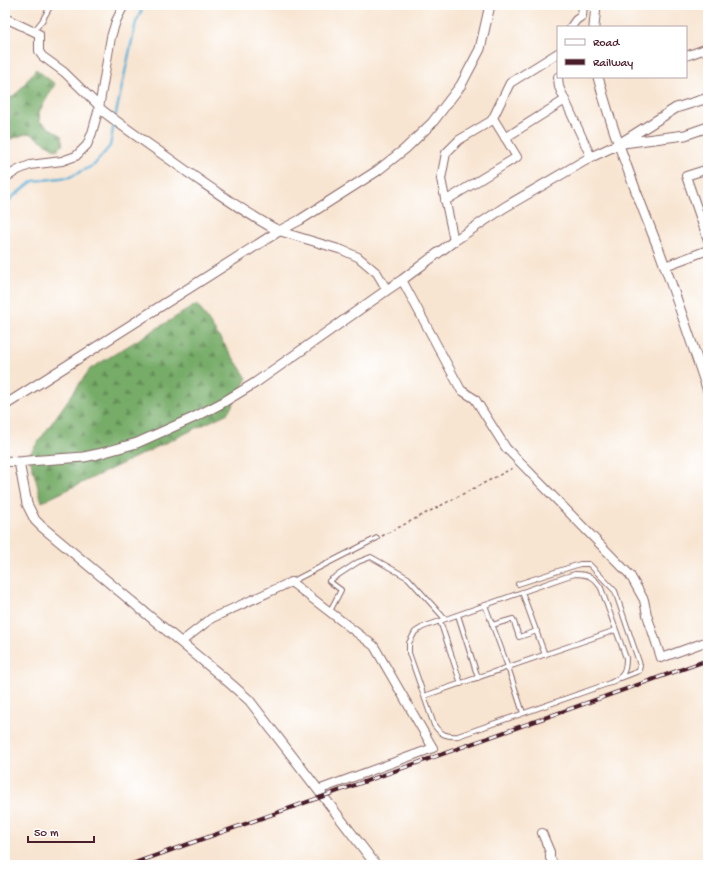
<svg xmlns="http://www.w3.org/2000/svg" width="713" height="870" viewBox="0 0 713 870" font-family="'Gochi Hand',sans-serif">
<defs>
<pattern id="forest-firs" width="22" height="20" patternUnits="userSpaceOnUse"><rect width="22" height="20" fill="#76ac68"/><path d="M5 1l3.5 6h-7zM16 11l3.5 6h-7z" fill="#638b56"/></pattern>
</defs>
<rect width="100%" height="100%" fill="#fff"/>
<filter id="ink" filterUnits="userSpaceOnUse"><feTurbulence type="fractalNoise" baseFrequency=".025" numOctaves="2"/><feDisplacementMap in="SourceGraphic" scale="8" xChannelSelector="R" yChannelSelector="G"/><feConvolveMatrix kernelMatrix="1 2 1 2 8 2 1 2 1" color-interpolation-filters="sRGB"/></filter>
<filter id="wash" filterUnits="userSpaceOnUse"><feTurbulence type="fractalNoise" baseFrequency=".012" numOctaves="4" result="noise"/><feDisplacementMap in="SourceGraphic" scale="16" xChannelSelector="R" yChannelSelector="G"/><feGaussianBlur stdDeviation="0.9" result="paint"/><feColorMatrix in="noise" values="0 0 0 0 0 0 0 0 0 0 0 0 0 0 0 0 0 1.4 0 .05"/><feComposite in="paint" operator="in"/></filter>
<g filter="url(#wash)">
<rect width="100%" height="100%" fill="#f8e5d1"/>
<path fill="url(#forest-firs)" stroke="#60664a" d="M 36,69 L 55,84 L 39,112 L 40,122 L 61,135 L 63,145 L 56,150 L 29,133 L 5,141 L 5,102 L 18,92 Z
M 197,304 L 247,378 L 228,413 L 42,502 L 29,455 L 90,369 Z"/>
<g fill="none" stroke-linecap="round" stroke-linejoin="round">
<path stroke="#5db1d9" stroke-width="2.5" d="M 115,118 L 136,22 L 144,5
M 5,208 L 11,198 L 33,181 L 70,177 L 94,165 L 110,146 L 114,123"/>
</g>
</g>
<g filter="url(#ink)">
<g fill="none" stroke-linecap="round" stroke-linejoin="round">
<defs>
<path id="service" d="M 34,31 L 42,21 L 51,5
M 575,574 C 588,574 594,577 601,588 L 626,658 C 626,673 623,677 610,683 L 458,736 C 447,737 441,735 434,725 L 409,653 L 409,643 L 415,632 L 423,627 L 565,577 Z
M 291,582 L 377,538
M 518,584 L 580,564 L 589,564 L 615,591 L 640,665 L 639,671 L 621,678
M 522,592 L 545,655
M 485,605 L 508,667 L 523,713
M 330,611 L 341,590 L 329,581 L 358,562 L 371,557 L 408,578 L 445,619
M 458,615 L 478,678
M 440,621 L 461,684
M 492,625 L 513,619 L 519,637 L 537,631
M 424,696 L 616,630"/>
<path id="minor" d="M 5,18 L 39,34 L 39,51 L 42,56 L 64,72 L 99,106
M 571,27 L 576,20 L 582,16 L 583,5
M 686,56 L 708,48
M 558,77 L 559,87 L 591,157
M 505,138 L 565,100
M 708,169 L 686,176 L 708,240
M 5,178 L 18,170 L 30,165 L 62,161 L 76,156 L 87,145 L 92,133 L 99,108 L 111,37 L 116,21 L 124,5
M 445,201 L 517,157 L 493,118
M 279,231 L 342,250 L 358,257 L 377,273 L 387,290
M 454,241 L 441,179 L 446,153 L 459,140 L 491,121 L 493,118 L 510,83 L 558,53
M 665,266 L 708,250
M 402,280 L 461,390 L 475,399 L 506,448 L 630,575 L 644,600 L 647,615 L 661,658 L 708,641
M 181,642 L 212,618 L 291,582 L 374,646 L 433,748 L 318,790
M 542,833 L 550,852 L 550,858 L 554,865"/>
<path id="tertiary" d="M 594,27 L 596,5
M 598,77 C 613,135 637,194 659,250 C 676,296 692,344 708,391
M 99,108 C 128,131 159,151 189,173 C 218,193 248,215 279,231
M 623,143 L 685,135 L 708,127
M 5,405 L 279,231 L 300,220 L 377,171 L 405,149 L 432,123 L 461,85 L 480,49 L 490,5
M 5,461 L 19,462 L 28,461 L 84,457 L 98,454 L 137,443 L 195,417 L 222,403 L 255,383 L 387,290 L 402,280 L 454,241 L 505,207 L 591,157 L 619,144 L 676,108 L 708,98
M 19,462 L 27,504 L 35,520 L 41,526 L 225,679 L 249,700 L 376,865"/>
</defs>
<use href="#service" stroke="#876465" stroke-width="6"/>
<use href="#minor" stroke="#876465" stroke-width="10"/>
<use href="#tertiary" stroke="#876465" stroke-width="11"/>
<path stroke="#876465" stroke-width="1.5" stroke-dasharray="3 3" stroke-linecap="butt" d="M 382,536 L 513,468"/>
<use href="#service" stroke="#fff" stroke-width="4"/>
<use href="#minor" stroke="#fff" stroke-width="8"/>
<use href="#tertiary" stroke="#fff" stroke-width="9"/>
<defs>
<path id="rail" d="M 129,865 L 708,660"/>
</defs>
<use href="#rail" stroke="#4a1f2b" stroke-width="4"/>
<use href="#rail" stroke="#fff" stroke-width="2.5" stroke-dasharray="8" stroke-linecap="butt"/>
</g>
</g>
<rect width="713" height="870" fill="none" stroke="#fff" stroke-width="20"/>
<rect x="557" y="26" width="130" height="52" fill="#ffffff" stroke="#b7a5aa"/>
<rect x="565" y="39" width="20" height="6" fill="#ffffff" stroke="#b7a5aa"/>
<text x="593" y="46" font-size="12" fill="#4a1f2b">Road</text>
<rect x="565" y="59" width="20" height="6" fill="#4a1f2b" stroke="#b7a5aa"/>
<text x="593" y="66" font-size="12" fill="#4a1f2b">Railway</text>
<path d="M28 836v6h66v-6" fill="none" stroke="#4a1f2b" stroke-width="2"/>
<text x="34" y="836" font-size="12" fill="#4a1f2b" stroke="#ffffff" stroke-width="3" paint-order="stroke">50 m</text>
</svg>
